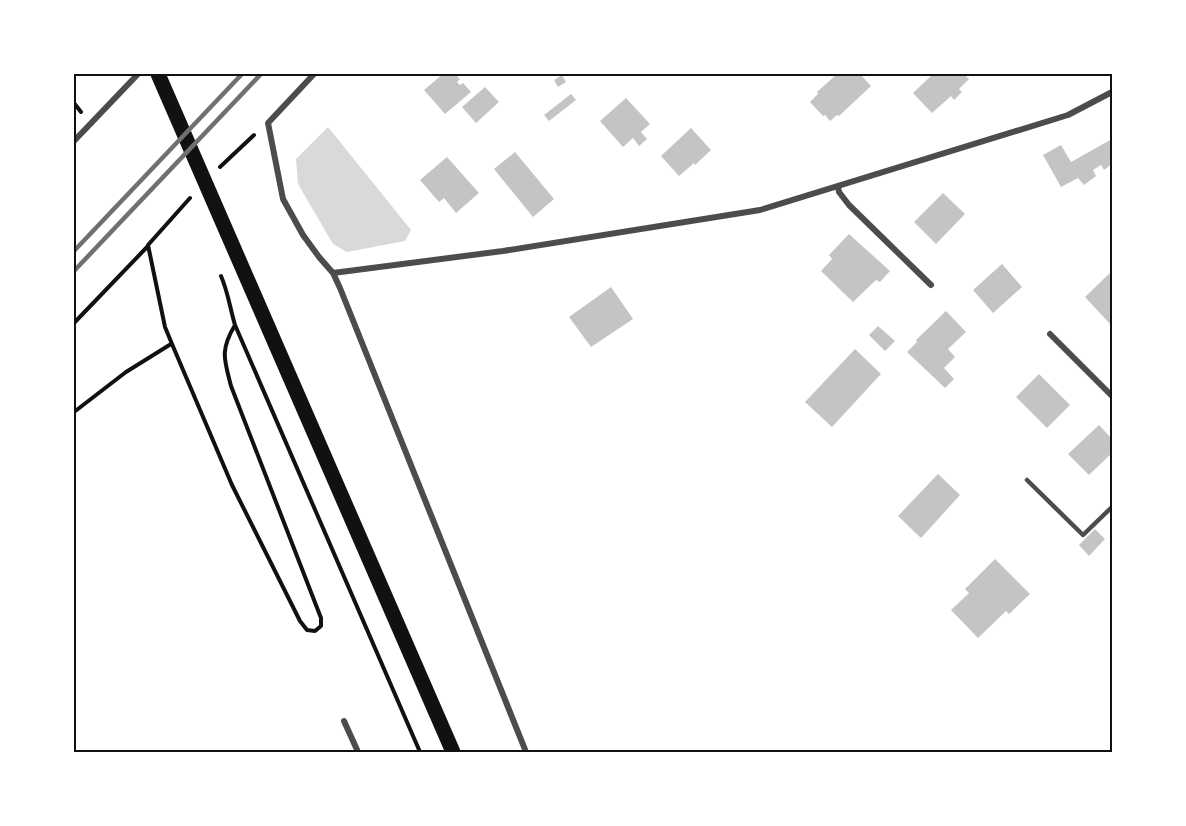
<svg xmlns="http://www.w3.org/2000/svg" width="1186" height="826" viewBox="0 0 1186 826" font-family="Montserrat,sans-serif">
<rect width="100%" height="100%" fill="#fff"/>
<path fill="#d9d9d9" d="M 328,127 L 411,230 L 405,241 L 347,252 L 333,244 L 298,184 L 296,159 Z"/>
<path fill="#c4c4c4" d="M 443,74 L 455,74 L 460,79 L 457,82 L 460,85 L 463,83 L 471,92 L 445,114 L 424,90 Z
M 837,74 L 865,74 L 862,76 L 871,86 L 839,116 L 837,115 L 830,121 L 825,115 L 823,116 L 810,102 L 818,94 L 817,92 Z
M 933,74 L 964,74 L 969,79 L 959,89 L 962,92 L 954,100 L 951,96 L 932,113 L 913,93 Z
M 562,75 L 566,82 L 558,87 L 554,80 Z
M 485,87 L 499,102 L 476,123 L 462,107 Z
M 571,94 L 576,100 L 549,121 L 544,115 Z
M 626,98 L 650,124 L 641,132 L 647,139 L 639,146 L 633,138 L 623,147 L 600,121 Z
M 691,128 L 711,150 L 695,165 L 694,163 L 679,176 L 661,156 Z
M 1112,139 L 1112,164 L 1104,170 L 1101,165 L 1093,170 L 1096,176 L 1084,185 L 1078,178 L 1061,187 L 1043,155 L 1061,145 L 1071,162 Z
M 515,152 L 554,199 L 533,217 L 494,169 Z
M 447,157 L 479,193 L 456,213 L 444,198 L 439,202 L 420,180 Z
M 943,193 L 965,214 L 936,244 L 914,222 Z
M 849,234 L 890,271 L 880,282 L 876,280 L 853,302 L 821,271 L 832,259 L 829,255 Z
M 1002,264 L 1022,287 L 993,313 L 973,290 Z
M 1112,271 L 1112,323 L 1111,325 L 1085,297 Z
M 611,287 L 633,319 L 591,347 L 569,317 Z
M 946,311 L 966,332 L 948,349 L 955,357 L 944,368 L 954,379 L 945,388 L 907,352 L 917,342 L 916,340 Z
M 878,326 L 895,341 L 885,351 L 869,335 Z
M 855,349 L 881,374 L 832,427 L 805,402 Z
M 1039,374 L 1070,405 L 1047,428 L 1016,397 Z
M 1099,425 L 1112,439 L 1112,453 L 1089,475 L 1068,454 Z
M 938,474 L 960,495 L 921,538 L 898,516 Z
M 1095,529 L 1105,539 L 1089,556 L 1079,545 Z
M 995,559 L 1030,594 L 1009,614 L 1006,611 L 978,638 L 951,610 L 969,593 L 965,589 Z"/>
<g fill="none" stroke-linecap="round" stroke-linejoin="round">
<path stroke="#111" stroke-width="4" d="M 74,103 L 81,112
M 220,167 L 254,135
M 190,198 L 148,245 L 165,327 L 172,344 L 232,485 L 300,621 L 307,630 L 315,631 L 321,626 L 321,618 L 231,386 C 224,359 220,350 235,325
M 221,276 C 228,292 230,308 235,325 L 420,752
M 74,323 L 148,246
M 74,412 L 126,372 L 171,344"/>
<path stroke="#4c4c4c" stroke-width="4.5" d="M 1027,480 L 1083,535 L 1112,507"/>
<path stroke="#4c4c4c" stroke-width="6" d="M 314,74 L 268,123 L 283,199 L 303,235 L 319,257 L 333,273 L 340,288 L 526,752
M 74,141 L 138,74
M 838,186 L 839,192 L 849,205 L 931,285
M 333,273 L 503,251 L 760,210 L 1068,115 L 1112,92
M 1050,334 L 1112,396
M 344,721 L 358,752"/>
<path stroke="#111" stroke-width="15" d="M 158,74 L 453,752"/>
<path stroke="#707070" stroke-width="4.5" d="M 74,251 L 242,74
M 74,271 L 261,74"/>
</g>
<rect width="1186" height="826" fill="none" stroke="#ffffff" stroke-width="150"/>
<rect x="75" y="75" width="1036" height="676" fill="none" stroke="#111" stroke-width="2"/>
</svg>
